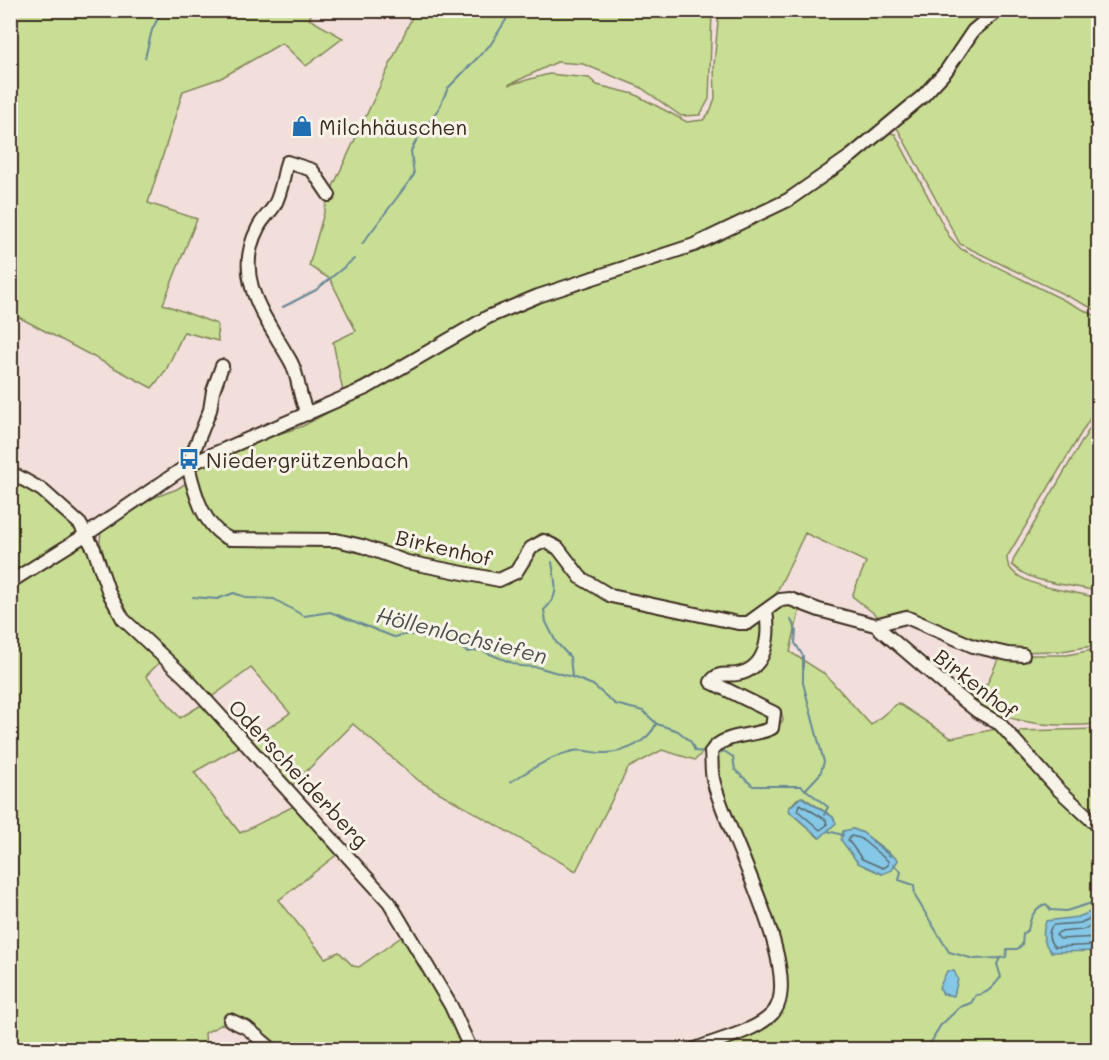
<svg xmlns="http://www.w3.org/2000/svg" width="1109" height="1060" viewBox="0 0 1109 1060" font-family="Mali,sans-serif">
<rect width="100%" height="100%" fill="#f2dedb"/>
<filter id="ink" filterUnits="userSpaceOnUse"><feTurbulence type="fractalNoise" baseFrequency=".0167" numOctaves="2"/><feDisplacementMap in="SourceGraphic" scale="12" xChannelSelector="R" yChannelSelector="G"/><feConvolveMatrix kernelMatrix="1 2 1 2 8 2 1 2 1" color-interpolation-filters="sRGB"/></filter>
<g filter="url(#ink)">
<path fill="#c7de94" stroke="#818459" stroke-width="1.5" fill-rule="evenodd" d="M 10,11 L 313,11 L 309,19 L 343,38 L 306,66 L 282,43 L 221,78 L 183,91 L 148,203 L 197,219 L 163,304 L 217,324 L 218,341 L 184,332 L 166,370 L 152,388 L 11,313 Z
M 415,11 L 712,11 L 709,99 L 700,115 L 681,116 L 640,87 L 583,64 L 557,62 L 508,85 L 549,74 L 589,78 L 597,85 L 634,94 L 687,122 L 703,120 L 710,112 L 715,98 L 714,65 L 719,11 L 1098,11 L 1098,311 L 960,244 L 894,122 L 920,91 L 846,152 L 791,191 L 748,216 L 703,237 L 487,311 L 343,392 L 333,342 L 356,331 L 330,279 L 309,266 L 329,195 Z
M 889,133 L 895,134 L 949,236 L 961,249 L 1098,317 L 1098,405 L 1007,557 C 1006,588 1075,590 1098,598 L 1098,645 L 1062,651 L 1010,652 L 953,635 L 907,613 L 881,619 L 852,596 L 866,562 L 805,533 L 774,598 L 800,608 L 790,652 L 825,674 L 871,725 L 898,703 L 951,738 L 996,729 L 1025,763 L 1081,814 L 1088,811 L 1018,736 L 1020,731 L 1098,729 L 1098,1049 L 705,1049 C 729,1039 766,1032 781,1010 C 804,978 732,821 717,783 L 716,747 L 773,732 L 783,720 L 781,710 L 768,717 L 766,724 L 719,737 L 695,760 L 662,750 L 628,768 L 576,871 L 419,781 L 353,724 L 292,786 L 249,741 L 290,713 L 251,668 L 209,699 L 179,664 L 128,618 L 114,595 L 100,542 L 101,530 L 153,498 L 177,489 L 191,480 L 198,482 L 196,466 L 254,442 L 303,426 L 411,367 L 493,318 L 558,293 L 655,263 L 734,232 L 784,207 L 832,177 ZM 542,533 L 558,540 L 548,547 L 531,548 C 526,558 520,572 509,577 C 487,588 397,558 373,549 L 370,544 C 383,547 396,554 409,558 C 428,564 489,579 505,573 C 519,567 523,542 542,533 ZM 803,797 L 833,817 L 835,823 L 819,838 L 790,812 L 789,808 L 797,799 ZM 853,829 L 863,833 L 898,860 L 892,870 L 882,874 L 858,863 L 842,840 L 843,832 Z
M 1098,414 L 1098,592 C 1071,583 1034,586 1012,565 L 1014,558 Z
M 11,477 C 36,491 57,508 76,529 L 76,534 L 11,576 Z
M 79,545 L 86,545 L 110,609 L 125,630 L 162,660 L 146,676 L 180,718 L 203,704 L 242,745 L 194,772 L 240,833 L 296,805 L 339,853 L 279,900 L 325,958 L 339,952 L 353,966 L 359,967 L 404,935 L 454,1022 L 465,1049 L 321,1050 L 317,1047 L 315,1049 L 273,1049 L 230,1020 L 205,1033 L 206,1049 L 11,1049 L 10,588 Z
M 1098,649 L 1098,724 C 1051,728 1003,724 964,696 L 987,684 L 1000,655 L 1067,655 Z"/>
<path fill="#85c7e6" stroke="#678896" stroke-width="1.5" d="M 801,797 L 833,817 L 836,823 L 820,838 L 790,812 L 789,808 Z
M 853,829 L 863,833 L 898,860 L 892,870 L 882,874 L 858,863 L 841,840 L 843,831 Z
M 1098,909 L 1098,951 L 1051,952 C 1042,941 1042,934 1046,921 L 1078,917 Z
M 947,971 L 954,971 L 958,979 L 954,996 L 943,994 L 939,988 Z"/>
<g fill="none" stroke-linecap="round" stroke-linejoin="round">
<path stroke="#59696e" stroke-width="1.5" d="M 800,804 L 826,820 L 827,825 L 820,830 L 798,811 Z
M 851,836 L 860,838 L 888,861 L 888,865 L 883,868 L 862,859 L 848,840 Z
M 1098,915 L 1080,923 L 1053,925 C 1047,932 1048,941 1055,947 L 1098,945
M 1098,923 L 1082,930 L 1059,932 L 1056,935 L 1060,939 L 1098,937"/>
<path stroke="#678896" stroke-width="2" d="M 145,58 L 152,30 L 162,10
M 362,244 L 414,175 L 411,151 L 418,137 L 439,108 L 448,88 L 491,44 L 512,10
M 283,307 L 316,290 L 354,259
M 552,562 C 555,584 561,594 544,610 L 546,622 L 556,642 L 570,657 L 572,677
M 193,597 L 217,599 L 234,593 L 248,598 L 274,599 L 304,616 L 330,612 L 394,637 L 409,634 L 456,645 L 467,652 L 480,650 L 520,666 L 537,667 L 572,677 L 593,685 L 615,704 L 643,711 L 657,724 L 678,731 L 691,742 L 695,751 L 705,752
M 791,620 L 796,630 L 795,643 L 803,656 L 803,683 L 824,762 L 820,774 L 805,790
M 717,755 L 724,751 L 733,757 L 735,770 L 753,786 L 801,786 L 828,807 L 824,815
M 510,782 C 529,771 551,756 573,751 C 584,749 596,754 606,753 C 626,752 648,742 656,724
M 828,831 L 843,835
M 872,841 L 890,856
M 893,864 L 901,872 L 899,880 L 914,885 L 915,896 L 949,952 L 974,959 L 1000,958
M 927,1050 L 940,1026 L 960,1007 L 971,1003 L 976,995 C 988,995 995,984 1001,977 L 997,964 L 1000,958 L 1006,957 L 1007,949 L 1017,949 L 1022,945 L 1023,934 L 1028,930 C 1030,918 1034,908 1046,904 L 1051,910 L 1066,911 L 1098,901"/>
<defs>
<path id="minor" d="M 308,414 C 298,398 300,379 291,362 C 268,320 231,279 258,228 C 262,219 270,213 274,206 C 282,193 283,175 287,162 L 312,170 L 329,195
M 188,465 C 194,491 203,528 230,539 L 336,540 L 362,546 L 407,562 L 499,580 L 516,572 L 531,548 L 544,541 L 558,548 L 581,578 L 611,596 L 738,623 L 748,623 L 780,600 L 790,599 L 819,610 L 875,625 L 951,690 L 977,711 L 1000,724 L 1058,789 L 1098,826
M 188,465 L 210,410 L 213,391 L 222,366
M 10,472 L 42,490 L 80,524 L 94,549 L 109,593 L 123,619 L 186,678 L 389,902 L 451,1006 L 471,1050
M 10,582 L 87,534 L 188,465 L 366,388 L 488,317 L 538,296 L 694,245 L 788,200 L 851,156 L 923,96 L 946,71 L 973,31 L 998,10
M 875,625 L 906,617 L 973,646 L 1008,654 L 1023,655
M 230,1020 L 247,1028 L 273,1050
M 693,1050 C 716,1040 755,1032 772,1014 C 809,977 721,823 713,779 C 711,770 712,761 711,752 C 722,733 754,737 772,728 L 774,713 L 711,682 C 718,671 726,676 737,674 C 767,669 770,636 766,611"/>
</defs>
<use href="#minor" stroke="#3b2a1e" stroke-width="16"/>
<use href="#minor" stroke="#f7f3e8" stroke-width="12"/>
</g>
</g>
<defs>
<symbol id="shop-bare" viewBox="-9 -9 18 18"><path d="M-5-2.5h2.3a2.7 3.5 0 0 1 5.4 0H5L5.5 6h-11ZM-1.5-2.5h3a1.5 2.3 0 0 0-3 0Z" fill="#1f6fb2" stroke="#f7f3e8" stroke-width="2.5" paint-order="stroke"/></symbol>
<symbol id="bus-bare" viewBox="-9 -9 18 18"><path d="M-5-6H5V4H4V6H2V4H-2V6H-4V4H-5ZM-3.5-4V0h7V-4ZM-3.5 1.2v1.5H-2V1.2ZM2 1.2v1.5H3.5V1.2Z" fill="#1f6fb2" stroke="#f7f3e8" stroke-width="2.5" paint-order="stroke"/></symbol>
</defs>
<g fill-rule="evenodd">
<use href="#shop-bare" x="287" y="111" width="30" height="30"/>
<use href="#bus-bare" x="174" y="444" width="30" height="30"/>
</g>
<g text-anchor="middle" dominant-baseline="central" stroke-width="6" stroke-linejoin="round" paint-order="stroke">
<g font-size="21" fill="#3b2a1e" stroke="#f7f3e8" text-anchor="start">
<text x="319" y="126">Milchhäuschen</text>
<text x="206" y="459">Niedergrützenbach</text>
</g>
<g font-size="21" fill="#3b2a1e" stroke="#f7f3e8">
<text transform="translate(444 547) rotate(13)">Birkenhof</text>
<text transform="translate(976 683) rotate(38)">Birkenhof</text>
<text transform="translate(299 773) rotate(47)">Oderscheiderberg</text>
</g>
<g font-size="22" font-style="italic" fill="#4e5150" stroke="#f7f3e8">
<text transform="translate(462 635) rotate(14)">Höllenlochsiefen</text>
</g>
</g>
<rect width="1109" height="1060" fill="none" stroke="#f7f3e8" stroke-width="36"/>
<rect x="18" y="18" width="1073" height="1024" fill="none" stroke="#3b2a1e" stroke-width="2" filter="url(#ink)"/>
</svg>
